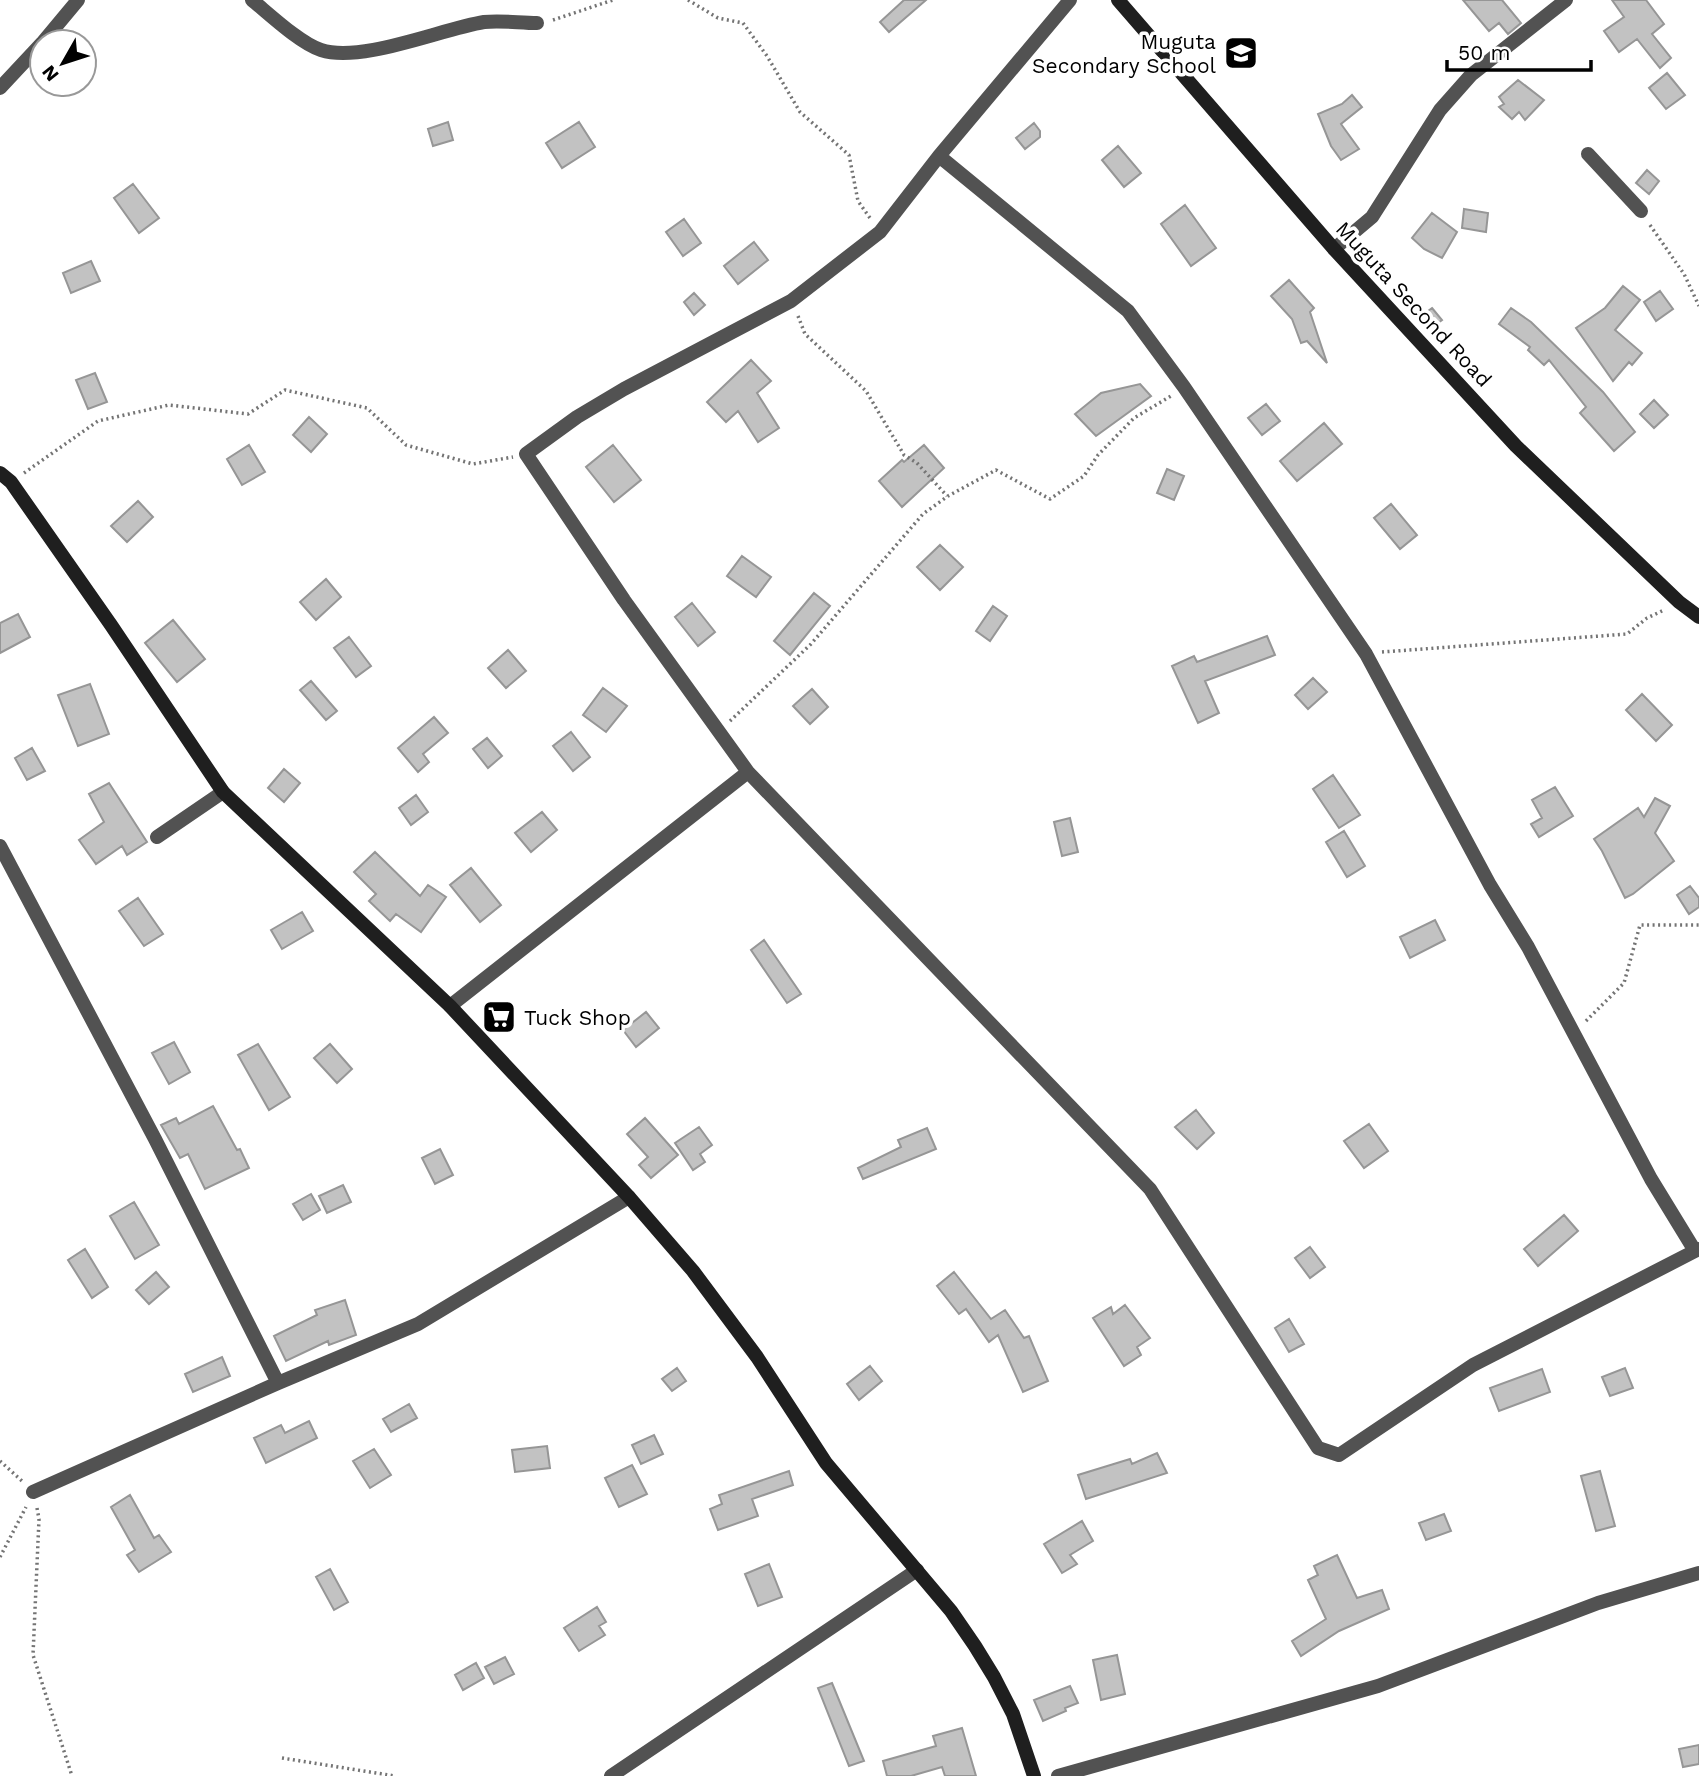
<svg xmlns="http://www.w3.org/2000/svg" width="1699" height="1776" viewBox="0 0 1699 1776" font-family="'Work Sans',sans-serif">
<rect width="100%" height="100%" fill="#fff"/>
<path fill="#c2c2c2" stroke="#969696" stroke-width="2" d="M 904,0 L 926,0 L 889,32 L 880,22 Z
M 1463,0 L 1502,0 L 1521,23 L 1508,34 L 1499,23 L 1489,31 Z
M 1612,0 L 1646,0 L 1664,24 L 1652,34 L 1671,58 L 1660,68 L 1637,39 L 1619,52 L 1604,31 L 1624,17 Z
M 1667,73 L 1685,95 L 1666,109 L 1649,88 Z
M 1518,80 L 1544,100 L 1525,120 L 1519,112 L 1512,119 L 1499,107 L 1504,104 L 1499,97 Z
M 1352,95 L 1362,107 L 1341,124 L 1359,149 L 1341,160 L 1331,146 L 1318,114 L 1342,104 Z
M 448,122 L 453,140 L 433,146 L 428,129 Z
M 579,122 L 595,147 L 562,168 L 546,143 Z
M 1034,123 L 1040,131 L 1040,137 L 1025,149 L 1016,138 Z
M 1118,146 L 1141,173 L 1124,187 L 1102,160 Z
M 1647,170 L 1659,181 L 1649,194 L 1636,183 Z
M 133,184 L 159,218 L 139,233 L 114,198 Z
M 1185,205 L 1216,248 L 1191,266 L 1161,224 Z
M 1464,209 L 1488,213 L 1486,232 L 1462,228 Z
M 1432,213 L 1457,232 L 1442,258 L 1424,249 L 1412,238 Z
M 684,219 L 701,243 L 683,256 L 666,232 Z
M 754,242 L 768,260 L 738,284 L 724,266 Z
M 91,261 L 100,281 L 71,293 L 63,273 Z
M 1289,280 L 1314,308 L 1310,312 L 1327,363 L 1307,341 L 1301,343 L 1292,319 L 1271,296 Z
M 1623,286 L 1640,300 L 1615,330 L 1642,353 L 1632,365 L 1629,362 L 1613,381 L 1576,328 L 1605,308 Z
M 1660,291 L 1673,309 L 1656,321 L 1644,302 Z
M 694,293 L 705,305 L 694,315 L 684,302 Z
M 1432,308 L 1442,320 L 1430,329 L 1420,317 Z
M 1511,308 L 1531,322 L 1603,392 L 1635,432 L 1614,451 L 1580,413 L 1586,407 L 1549,360 L 1544,365 L 1528,350 L 1530,347 L 1499,324 Z
M 751,360 L 771,381 L 757,393 L 779,428 L 758,442 L 738,411 L 726,422 L 707,402 Z
M 95,373 L 107,402 L 88,409 L 76,380 Z
M 1140,384 L 1151,396 L 1096,436 L 1075,414 L 1101,393 Z
M 1654,400 L 1668,415 L 1654,428 L 1640,414 Z
M 1266,404 L 1280,421 L 1262,435 L 1248,418 Z
M 309,417 L 327,434 L 311,452 L 293,435 Z
M 1324,423 L 1342,444 L 1297,481 L 1280,461 Z
M 249,445 L 265,472 L 242,485 L 227,459 Z
M 613,445 L 641,480 L 614,502 L 586,467 Z
M 924,445 L 944,468 L 902,507 L 879,481 L 902,460 L 904,462 Z
M 1167,469 L 1184,476 L 1174,500 L 1157,493 Z
M 138,501 L 153,517 L 127,542 L 111,526 Z
M 1391,504 L 1417,535 L 1400,549 L 1374,518 Z
M 940,545 L 963,567 L 940,590 L 917,567 Z
M 742,556 L 771,577 L 756,597 L 727,576 Z
M 326,579 L 341,597 L 316,620 L 300,602 Z
M 814,593 L 830,606 L 790,655 L 774,641 Z
M 692,603 L 715,632 L 698,646 L 675,617 Z
M 993,606 L 1007,616 L 990,641 L 976,631 Z
M 18,614 L 30,637 L 0,653 L 0,623 Z
M 173,620 L 205,659 L 177,682 L 145,643 Z
M 1267,636 L 1275,655 L 1205,681 L 1219,713 L 1198,723 L 1172,666 L 1194,656 L 1197,662 Z
M 349,637 L 371,666 L 356,677 L 334,648 Z
M 508,650 L 526,671 L 506,688 L 488,668 Z
M 1313,678 L 1327,692 L 1308,709 L 1295,695 Z
M 311,681 L 337,711 L 326,720 L 300,690 Z
M 90,684 L 109,734 L 78,746 L 58,695 Z
M 603,688 L 627,706 L 606,732 L 583,715 Z
M 812,689 L 828,707 L 810,724 L 793,706 Z
M 1642,694 L 1672,725 L 1656,741 L 1626,710 Z
M 434,717 L 448,733 L 423,754 L 429,762 L 418,772 L 398,748 Z
M 571,732 L 590,757 L 573,771 L 553,746 Z
M 487,738 L 502,756 L 488,768 L 473,749 Z
M 32,748 L 45,771 L 27,780 L 15,758 Z
M 284,769 L 300,783 L 284,802 L 268,788 Z
M 1333,775 L 1360,815 L 1339,828 L 1313,789 Z
M 109,783 L 147,842 L 127,855 L 122,846 L 96,864 L 79,840 L 104,822 L 89,794 Z
M 1555,787 L 1573,816 L 1539,837 L 1531,824 L 1542,818 L 1532,800 Z
M 416,795 L 428,812 L 411,825 L 399,808 Z
M 1655,798 L 1670,806 L 1655,833 L 1674,861 L 1633,894 L 1625,898 L 1602,851 L 1594,839 L 1638,808 L 1644,817 Z
M 542,812 L 557,830 L 531,852 L 515,833 Z
M 1070,818 L 1078,852 L 1062,856 L 1054,822 Z
M 1344,831 L 1365,866 L 1347,877 L 1326,842 Z
M 375,852 L 420,896 L 428,885 L 446,897 L 421,932 L 396,914 L 390,921 L 369,901 L 376,894 L 354,872 Z
M 471,868 L 501,905 L 480,922 L 450,885 Z
M 1690,886 L 1699,898 L 1699,907 L 1689,914 L 1677,895 Z
M 138,898 L 163,934 L 144,946 L 119,911 Z
M 302,912 L 313,931 L 282,949 L 271,930 Z
M 1435,920 L 1445,940 L 1410,958 L 1400,937 Z
M 764,940 L 801,994 L 787,1003 L 751,950 Z
M 646,1012 L 659,1028 L 636,1047 L 623,1030 Z
M 174,1042 L 190,1072 L 169,1084 L 152,1053 Z
M 258,1044 L 290,1097 L 269,1110 L 238,1055 Z
M 330,1044 L 352,1069 L 337,1083 L 314,1058 Z
M 213,1106 L 237,1150 L 240,1149 L 249,1168 L 205,1189 L 188,1154 L 180,1158 L 161,1125 L 176,1118 L 179,1124 Z
M 1196,1110 L 1214,1133 L 1197,1149 L 1175,1127 Z
M 645,1118 L 678,1155 L 651,1178 L 639,1165 L 648,1157 L 627,1134 Z
M 1369,1124 L 1388,1151 L 1364,1168 L 1344,1141 Z
M 699,1127 L 712,1145 L 700,1154 L 705,1162 L 693,1170 L 675,1143 Z
M 927,1128 L 936,1149 L 863,1179 L 858,1168 L 901,1147 L 898,1140 Z
M 440,1149 L 453,1175 L 435,1184 L 422,1158 Z
M 343,1185 L 351,1202 L 327,1213 L 319,1196 Z
M 311,1194 L 320,1210 L 303,1220 L 293,1204 Z
M 134,1202 L 159,1245 L 135,1259 L 110,1216 Z
M 1564,1215 L 1578,1231 L 1538,1266 L 1524,1249 Z
M 1310,1247 L 1325,1267 L 1310,1278 L 1295,1258 Z
M 85,1249 L 108,1287 L 92,1298 L 68,1260 Z
M 156,1272 L 169,1287 L 149,1304 L 136,1290 Z
M 954,1272 L 991,1319 L 1005,1310 L 1024,1338 L 1029,1336 L 1048,1381 L 1023,1392 L 998,1335 L 989,1342 L 966,1309 L 959,1314 L 937,1286 Z
M 345,1300 L 356,1335 L 329,1345 L 328,1341 L 286,1361 L 274,1336 L 317,1315 L 315,1310 Z
M 1125,1305 L 1150,1338 L 1137,1347 L 1141,1355 L 1124,1366 L 1093,1318 L 1111,1307 L 1113,1314 Z
M 1289,1319 L 1304,1344 L 1289,1352 L 1275,1328 Z
M 222,1357 L 230,1376 L 193,1392 L 185,1374 Z
M 870,1366 L 882,1381 L 859,1400 L 847,1384 Z
M 677,1368 L 686,1381 L 672,1391 L 662,1379 Z
M 1625,1368 L 1633,1388 L 1610,1396 L 1602,1377 Z
M 1542,1369 L 1550,1392 L 1499,1411 L 1490,1388 Z
M 409,1404 L 417,1418 L 391,1432 L 383,1419 Z
M 309,1421 L 317,1438 L 266,1463 L 254,1438 L 281,1425 L 285,1433 Z
M 654,1435 L 663,1454 L 641,1464 L 632,1445 Z
M 547,1446 L 550,1468 L 515,1472 L 512,1450 Z
M 374,1449 L 391,1475 L 370,1488 L 353,1461 Z
M 1157,1453 L 1167,1473 L 1086,1499 L 1078,1475 L 1130,1459 L 1132,1464 Z
M 632,1465 L 647,1494 L 619,1507 L 605,1478 Z
M 789,1471 L 793,1485 L 752,1499 L 758,1516 L 718,1530 L 710,1509 L 722,1504 L 719,1495 Z
M 1600,1471 L 1615,1526 L 1596,1531 L 1581,1476 Z
M 130,1495 L 154,1538 L 159,1535 L 171,1552 L 139,1572 L 127,1555 L 135,1550 L 111,1507 Z
M 1444,1514 L 1451,1531 L 1426,1540 L 1419,1523 Z
M 1082,1521 L 1093,1541 L 1070,1555 L 1077,1564 L 1062,1573 L 1044,1544 Z
M 1337,1555 L 1357,1598 L 1382,1590 L 1389,1609 L 1339,1631 L 1301,1656 L 1292,1641 L 1326,1619 L 1308,1580 L 1318,1575 L 1314,1566 Z
M 769,1564 L 782,1597 L 758,1606 L 745,1574 Z
M 330,1569 L 348,1602 L 334,1610 L 316,1577 Z
M 597,1607 L 606,1622 L 599,1626 L 605,1635 L 579,1651 L 564,1628 Z
M 1117,1655 L 1125,1694 L 1101,1700 L 1093,1660 Z
M 505,1657 L 514,1674 L 494,1684 L 485,1667 Z
M 476,1663 L 484,1678 L 463,1690 L 455,1675 Z
M 832,1683 L 864,1761 L 849,1766 L 818,1688 Z
M 1070,1686 L 1078,1703 L 1065,1708 L 1066,1711 L 1043,1721 L 1034,1700 Z
M 962,1728 L 976,1776 L 945,1776 L 942,1767 L 911,1776 L 887,1776 L 883,1761 L 936,1746 L 933,1736 Z
M 1699,1745 L 1699,1764 L 1683,1767 L 1679,1749 Z"/>
<g fill="none" stroke-linecap="round" stroke-linejoin="round">
<path stroke="#747474" stroke-width="3.5" stroke-dasharray="2 3.5" stroke-linecap="butt" d="M 688,0 L 718,18 L 743,23 L 767,56 L 800,112 L 849,155 L 858,201 L 870,218
M 553,20 L 613,0
M 1650,225 L 1684,274 L 1699,306
M 798,316 L 805,334 L 866,391 L 904,455 L 917,463 L 947,496
M 24,473 L 98,421 L 169,405 L 248,414 L 285,390 L 367,408 L 406,445 L 473,464 L 513,457
M 1382,652 L 1627,634 L 1647,618 L 1664,610
M 730,721 L 811,644 L 923,514 L 948,496 L 996,470 L 1050,499 L 1084,476 L 1098,455 L 1134,418 L 1171,396
M 1586,1021 L 1624,983 L 1640,925 L 1699,925
M 0,1461 L 22,1481
M 37,1508 L 39,1519 L 33,1655 L 72,1776
M 0,1557 L 26,1507
M 282,1758 L 395,1776"/>
<path stroke="#525252" stroke-width="14" d="M 252,0 C 269,14 301,44 321,50 C 362,63 441,29 484,22 C 501,20 520,23 537,23
M 1070,0 L 939,156 L 880,232 L 791,301 L 624,389 L 577,417 L 526,454 L 624,600 L 748,772 L 1150,1189 L 1318,1448 L 1339,1455 L 1473,1365 L 1699,1249
M 43,42 L 78,0
M 0,88 L 42,43
M 1588,154 L 1641,211
M 939,156 L 1128,311 L 1184,387 L 1366,654 L 1490,885 L 1528,947 L 1651,1179 L 1695,1251
M 1334,249 L 1372,217 L 1440,110 L 1471,75 L 1566,0
M 157,837 L 223,792
M 0,846 L 155,1139 L 278,1383
M 450,1006 L 748,772
M 33,1492 L 278,1383 L 418,1324 L 629,1197
M 611,1776 L 917,1570
M 1058,1776 L 1378,1686 L 1598,1603 L 1699,1573"/>
<path stroke="#1f1f1f" stroke-width="14" d="M 1118,0 L 1334,249 L 1516,446 L 1679,602 L 1699,617
M 0,473 L 11,482 L 111,625 L 223,792 L 450,1006 L 629,1197 L 693,1271 L 757,1357 L 826,1463 L 951,1611 L 975,1646 L 994,1677 L 1013,1714 L 1034,1776"/>
</g>
<defs>
<symbol id="school-square" viewBox="-11 -11 22 22"><rect x="-9" y="-9" width="18" height="18" rx="4" fill="#000" stroke="#fff"/><path d="M0-5L7-2L0 1L-7-2ZM-4 1L0 2.5L4 1V4Q0 6-4 4Z" fill="#fff"/></symbol>
<symbol id="supermarket-square" viewBox="-11 -11 22 22"><rect x="-9" y="-9" width="18" height="18" rx="4" fill="#000" stroke="#fff"/><path d="M-6-5.5h2.5l.6 2H6L4.5 2H-2.5L-4.4-4H-6ZM-1.5 3.2a1.3 1.3 0 1 0 .1 0ZM3 3.2a1.3 1.3 0 1 0 .1 0Z" fill="#fff"/></symbol>
</defs>
<g fill-rule="evenodd">
<use href="#school-square" x="1222" y="34" width="38" height="38"/>
<use href="#supermarket-square" x="480" y="998" width="38" height="38"/>
</g>
<g text-anchor="middle" dominant-baseline="central" stroke-width="7" stroke-linejoin="round" paint-order="stroke">
<g font-size="21" fill="#000" stroke="#fff" text-anchor="end">
<text x="1216" y="41">Muguta<tspan x="1216" dy="24">Secondary School</tspan></text>
<text x="524" y="1017" text-anchor="start">Tuck Shop</text>
</g>
<g font-size="21" fill="#000" stroke="#fff">
<text transform="translate(1414 304) rotate(47)">Muguta Second Road</text>
</g>
</g>
<g transform="translate(63 63) rotate(231)"><circle r="33" fill="#ffffff" stroke="#999999" stroke-width="2"/>
<path d="M0-5L12 26L0 18L-12 26Z" fill="#000000"/>
<text y="-10" font-size="19" font-weight="bold" text-anchor="middle" fill="#000000">N</text>
</g>
<path d="M1447 60v10h144v-10" fill="none" stroke="#000000" stroke-width="3.5"/>
<text x="1458" y="60" font-size="21" fill="#000000" stroke="#ffffff" stroke-width="5" paint-order="stroke">50 m</text>
</svg>
